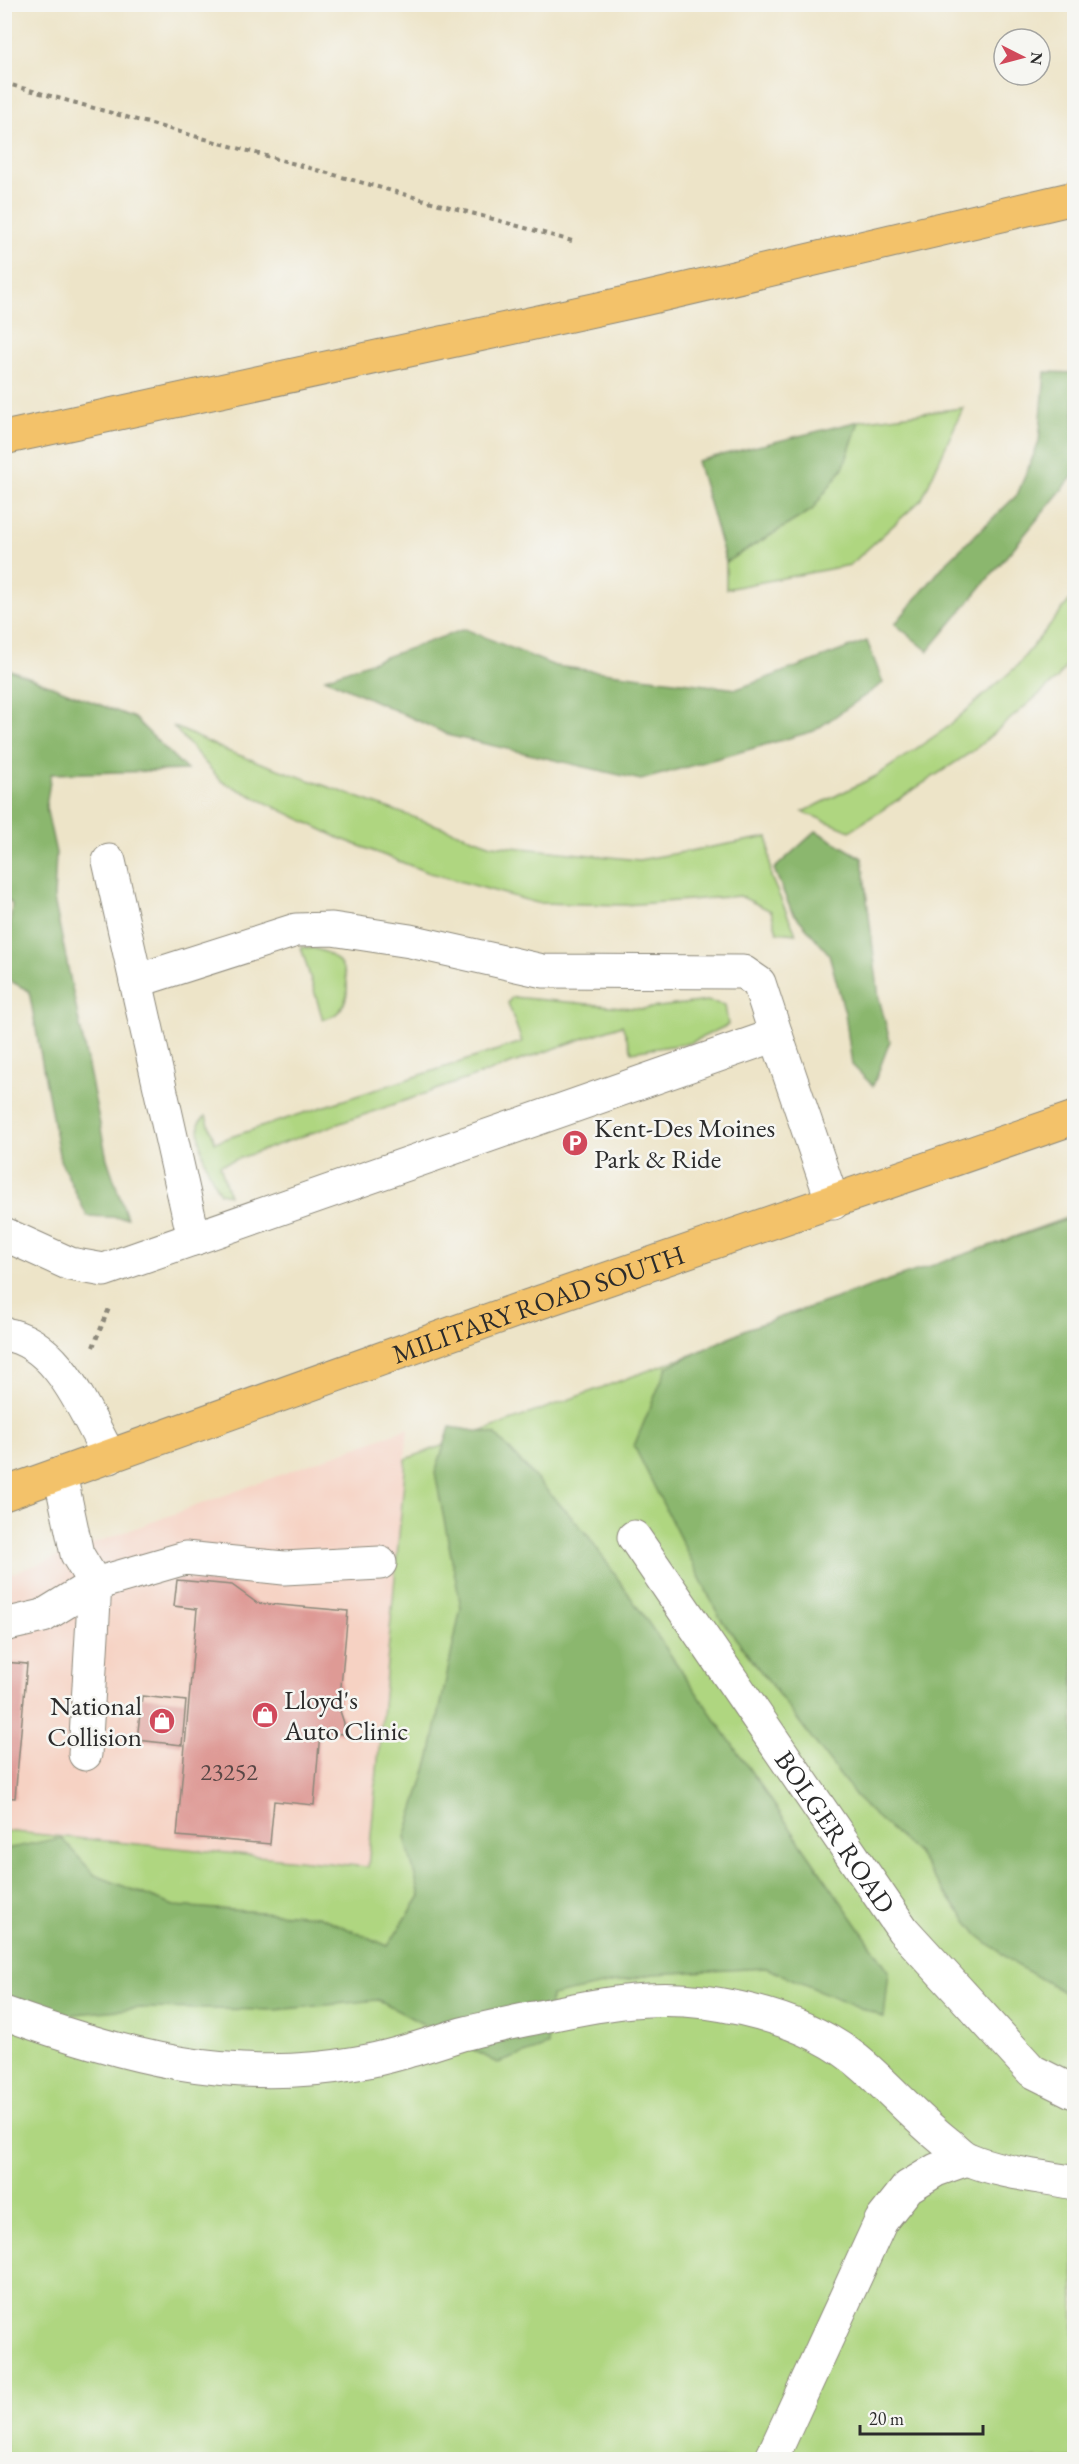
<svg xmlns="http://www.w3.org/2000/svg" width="1079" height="2464" viewBox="0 0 1079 2464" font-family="'EB Garamond',serif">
<rect width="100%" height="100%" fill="#f6f6f2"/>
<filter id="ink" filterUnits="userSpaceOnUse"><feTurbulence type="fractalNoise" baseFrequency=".0167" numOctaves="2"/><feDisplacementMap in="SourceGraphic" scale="12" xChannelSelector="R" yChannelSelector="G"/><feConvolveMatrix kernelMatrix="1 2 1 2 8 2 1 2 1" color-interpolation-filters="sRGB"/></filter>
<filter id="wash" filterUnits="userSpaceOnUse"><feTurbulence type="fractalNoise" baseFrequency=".008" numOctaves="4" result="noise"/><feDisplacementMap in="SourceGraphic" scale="24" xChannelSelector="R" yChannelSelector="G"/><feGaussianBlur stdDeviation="1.35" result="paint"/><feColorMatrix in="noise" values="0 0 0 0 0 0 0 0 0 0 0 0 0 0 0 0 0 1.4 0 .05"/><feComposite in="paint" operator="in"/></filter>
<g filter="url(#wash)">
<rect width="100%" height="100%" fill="#ede4c8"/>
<path fill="#f6d2c3" d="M 408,1428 L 368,1867 L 5,1831 L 5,1576 Z"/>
<path fill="#afd680" stroke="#6d8056" stroke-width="1.5" d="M 963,408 L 922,499 L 850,565 L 726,589 L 726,562 L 812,510 L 844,466 L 859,421 Z
M 1074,595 L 1074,655 L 1057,679 L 973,751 L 850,831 L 803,812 L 876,776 L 945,729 L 1016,667 Z
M 173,726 L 227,751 L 492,845 L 639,860 L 768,837 L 771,877 L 796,934 L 777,932 L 771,911 L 740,896 L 625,905 L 537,903 L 427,872 L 339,838 L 221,781 Z
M 301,947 C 312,948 322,949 332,956 C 350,968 353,1000 336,1014 C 333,1017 326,1018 323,1020 Z
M 512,997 L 643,1009 L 707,1001 L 725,1005 L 728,1025 L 690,1043 L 632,1052 L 622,1025 L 220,1165 L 229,1195 L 220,1193 C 206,1170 199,1149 199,1122 L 206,1116 L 215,1142 L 522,1042 L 508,1003 Z
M 1074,1215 L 1074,2459 L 5,2460 L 5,1831 L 368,1867 L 406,1459 Z"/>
<path fill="#8bb76e" stroke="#5b714c" stroke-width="1.5" d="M 1045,372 L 1074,373 L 1074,475 L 928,651 L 895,624 L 945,564 L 1017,495 L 1039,442 Z
M 859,421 L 844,466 L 812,510 L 726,562 L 697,461 Z
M 465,629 L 555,666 L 737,689 L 867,641 L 883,683 L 814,731 L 641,780 L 451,736 L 325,678 Z
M 5,668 L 134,718 L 187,770 L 51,774 L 46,807 L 56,853 L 54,899 L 107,1159 L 127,1218 L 87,1216 L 60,1160 L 29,991 L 5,978 L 12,904 L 4,896 Z
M 816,831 L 862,858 L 879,998 L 890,1041 L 873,1086 L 852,1065 L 845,1013 L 829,954 L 791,910 L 774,869 Z
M 1074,1217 L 1074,1998 L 1015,1964 L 978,1935 L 941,1888 L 917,1853 L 862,1804 L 720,1618 L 634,1446 L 667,1367 L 746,1329 Z
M 450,1427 L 495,1434 L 587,1534 L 889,1971 L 884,2018 L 766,1968 L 653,1974 L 551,1996 L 548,2046 L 498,2063 L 377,2000 L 276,2010 L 141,2008 L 54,2016 L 5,2000 L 5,1849 L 61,1838 L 95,1875 L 174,1906 L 318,1916 L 388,1946 L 420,1896 L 405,1837 L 430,1757 L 461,1607 L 435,1473 Z"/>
<g id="blocks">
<path fill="#de9a95" d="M 177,1580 L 232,1585 L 257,1603 L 348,1611 L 339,1708 L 344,1723 L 343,1734 L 320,1732 L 314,1805 L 274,1801 L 270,1844 L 177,1836 L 197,1609 L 174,1606 Z
M 4,1662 L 27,1664 L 15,1798 L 4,1797 Z
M 142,1696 L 186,1701 L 182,1745 L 137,1740 Z"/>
</g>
</g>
<g filter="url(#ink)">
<use href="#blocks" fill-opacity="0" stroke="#8c887a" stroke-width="1.5"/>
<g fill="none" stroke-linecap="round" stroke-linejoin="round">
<defs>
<g id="minor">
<path d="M 109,861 L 194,1239"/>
<path d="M 136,981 L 296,930 L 332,929 L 410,941 L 543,971 L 743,972 L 759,983 L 776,1035"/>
<path d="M 4,1234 L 70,1264 L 104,1270 L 776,1035 L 833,1203"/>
<path d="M 4,1334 C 60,1342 85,1414 110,1457"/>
<path d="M 60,1474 L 77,1554 L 95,1584 L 185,1558 L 284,1568 L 380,1563"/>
<path id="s1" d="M 634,1537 L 903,1930 L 1032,2071 L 1074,2092"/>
<path d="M 4,1625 L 43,1616 L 95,1584"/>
<path d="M 85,1754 L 95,1584"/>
<path d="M 4,2013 C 122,2056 231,2086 357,2063 C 393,2057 427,2045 462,2034 C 485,2028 510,2023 534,2018 C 591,2006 646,1994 704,2002 C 762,2010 822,2028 866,2068 C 893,2092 917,2119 946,2142 C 953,2147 960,2156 968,2159 C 1001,2173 1040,2176 1074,2183"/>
<path d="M 771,2460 L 881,2221 L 908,2187 L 936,2170 L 967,2159"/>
</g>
<g id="major">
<path id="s2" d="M 4,1494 L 523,1308 L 1074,1118"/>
</g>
<path id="highway" d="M 4,438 L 644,299 L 1074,198"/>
</defs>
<use href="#minor" stroke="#8c887a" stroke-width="35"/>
<use href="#major" stroke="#8c887a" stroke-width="35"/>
<use href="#highway" stroke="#8c887a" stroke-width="35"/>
<path stroke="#8c887a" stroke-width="4" stroke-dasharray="4.5 4.5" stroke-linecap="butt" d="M 4,83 L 572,241
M 93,1347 L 110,1306"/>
<use href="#minor" stroke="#fff" stroke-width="33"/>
<use href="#major" stroke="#f3c26a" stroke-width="33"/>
<use href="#highway" stroke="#f3c26a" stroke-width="33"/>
</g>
</g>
<defs>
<symbol id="parking-disc" viewBox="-11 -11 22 22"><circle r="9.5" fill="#d1495b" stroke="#f6f6f2"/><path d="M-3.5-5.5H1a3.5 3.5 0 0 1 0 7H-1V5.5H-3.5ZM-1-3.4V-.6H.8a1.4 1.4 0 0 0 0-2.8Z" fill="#fff"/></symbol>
<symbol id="shop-disc" viewBox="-11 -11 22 22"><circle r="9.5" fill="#d1495b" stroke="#f6f6f2"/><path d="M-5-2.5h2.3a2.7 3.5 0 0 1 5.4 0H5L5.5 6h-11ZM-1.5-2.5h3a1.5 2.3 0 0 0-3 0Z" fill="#fff"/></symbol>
</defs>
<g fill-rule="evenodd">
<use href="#parking-disc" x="560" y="1128" width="30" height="30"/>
<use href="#shop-disc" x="250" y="1700" width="30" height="30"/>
<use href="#shop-disc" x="147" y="1706" width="30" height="30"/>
</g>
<g text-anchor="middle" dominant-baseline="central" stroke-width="5" stroke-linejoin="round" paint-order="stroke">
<g font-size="24" fill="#584746">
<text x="229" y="1771">23252</text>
</g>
<g font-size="27" fill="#2b2b2b" stroke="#f6f6f2" text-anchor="start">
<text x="594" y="1127">Kent-Des Moines<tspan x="594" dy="31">Park &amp; Ride</tspan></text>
<text x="284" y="1699">Lloyd's<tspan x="284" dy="31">Auto Clinic</tspan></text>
<text x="142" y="1705" text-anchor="end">National<tspan x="142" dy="31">Collision</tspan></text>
</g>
<g font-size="27" fill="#2b2b2b" stroke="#f6f6f2">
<text stroke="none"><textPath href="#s2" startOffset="567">MILITARY ROAD SOUTH</textPath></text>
<text stroke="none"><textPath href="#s1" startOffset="357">BOLGER ROAD</textPath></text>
</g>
</g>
<rect width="1079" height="2464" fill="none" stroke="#f6f6f2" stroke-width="24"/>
<g transform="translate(1022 57) rotate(96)"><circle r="28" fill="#f6f6f2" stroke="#a5a5a2" stroke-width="1.5"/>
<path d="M0-4.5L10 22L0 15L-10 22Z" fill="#d1495b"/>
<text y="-9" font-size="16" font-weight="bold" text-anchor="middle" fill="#2b2b2b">N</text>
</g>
<path d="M860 2425v9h123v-9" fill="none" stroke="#2b2b2b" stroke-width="3"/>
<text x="869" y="2425" font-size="18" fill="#2b2b2b" stroke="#f6f6f2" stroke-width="4.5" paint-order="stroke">20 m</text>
</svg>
